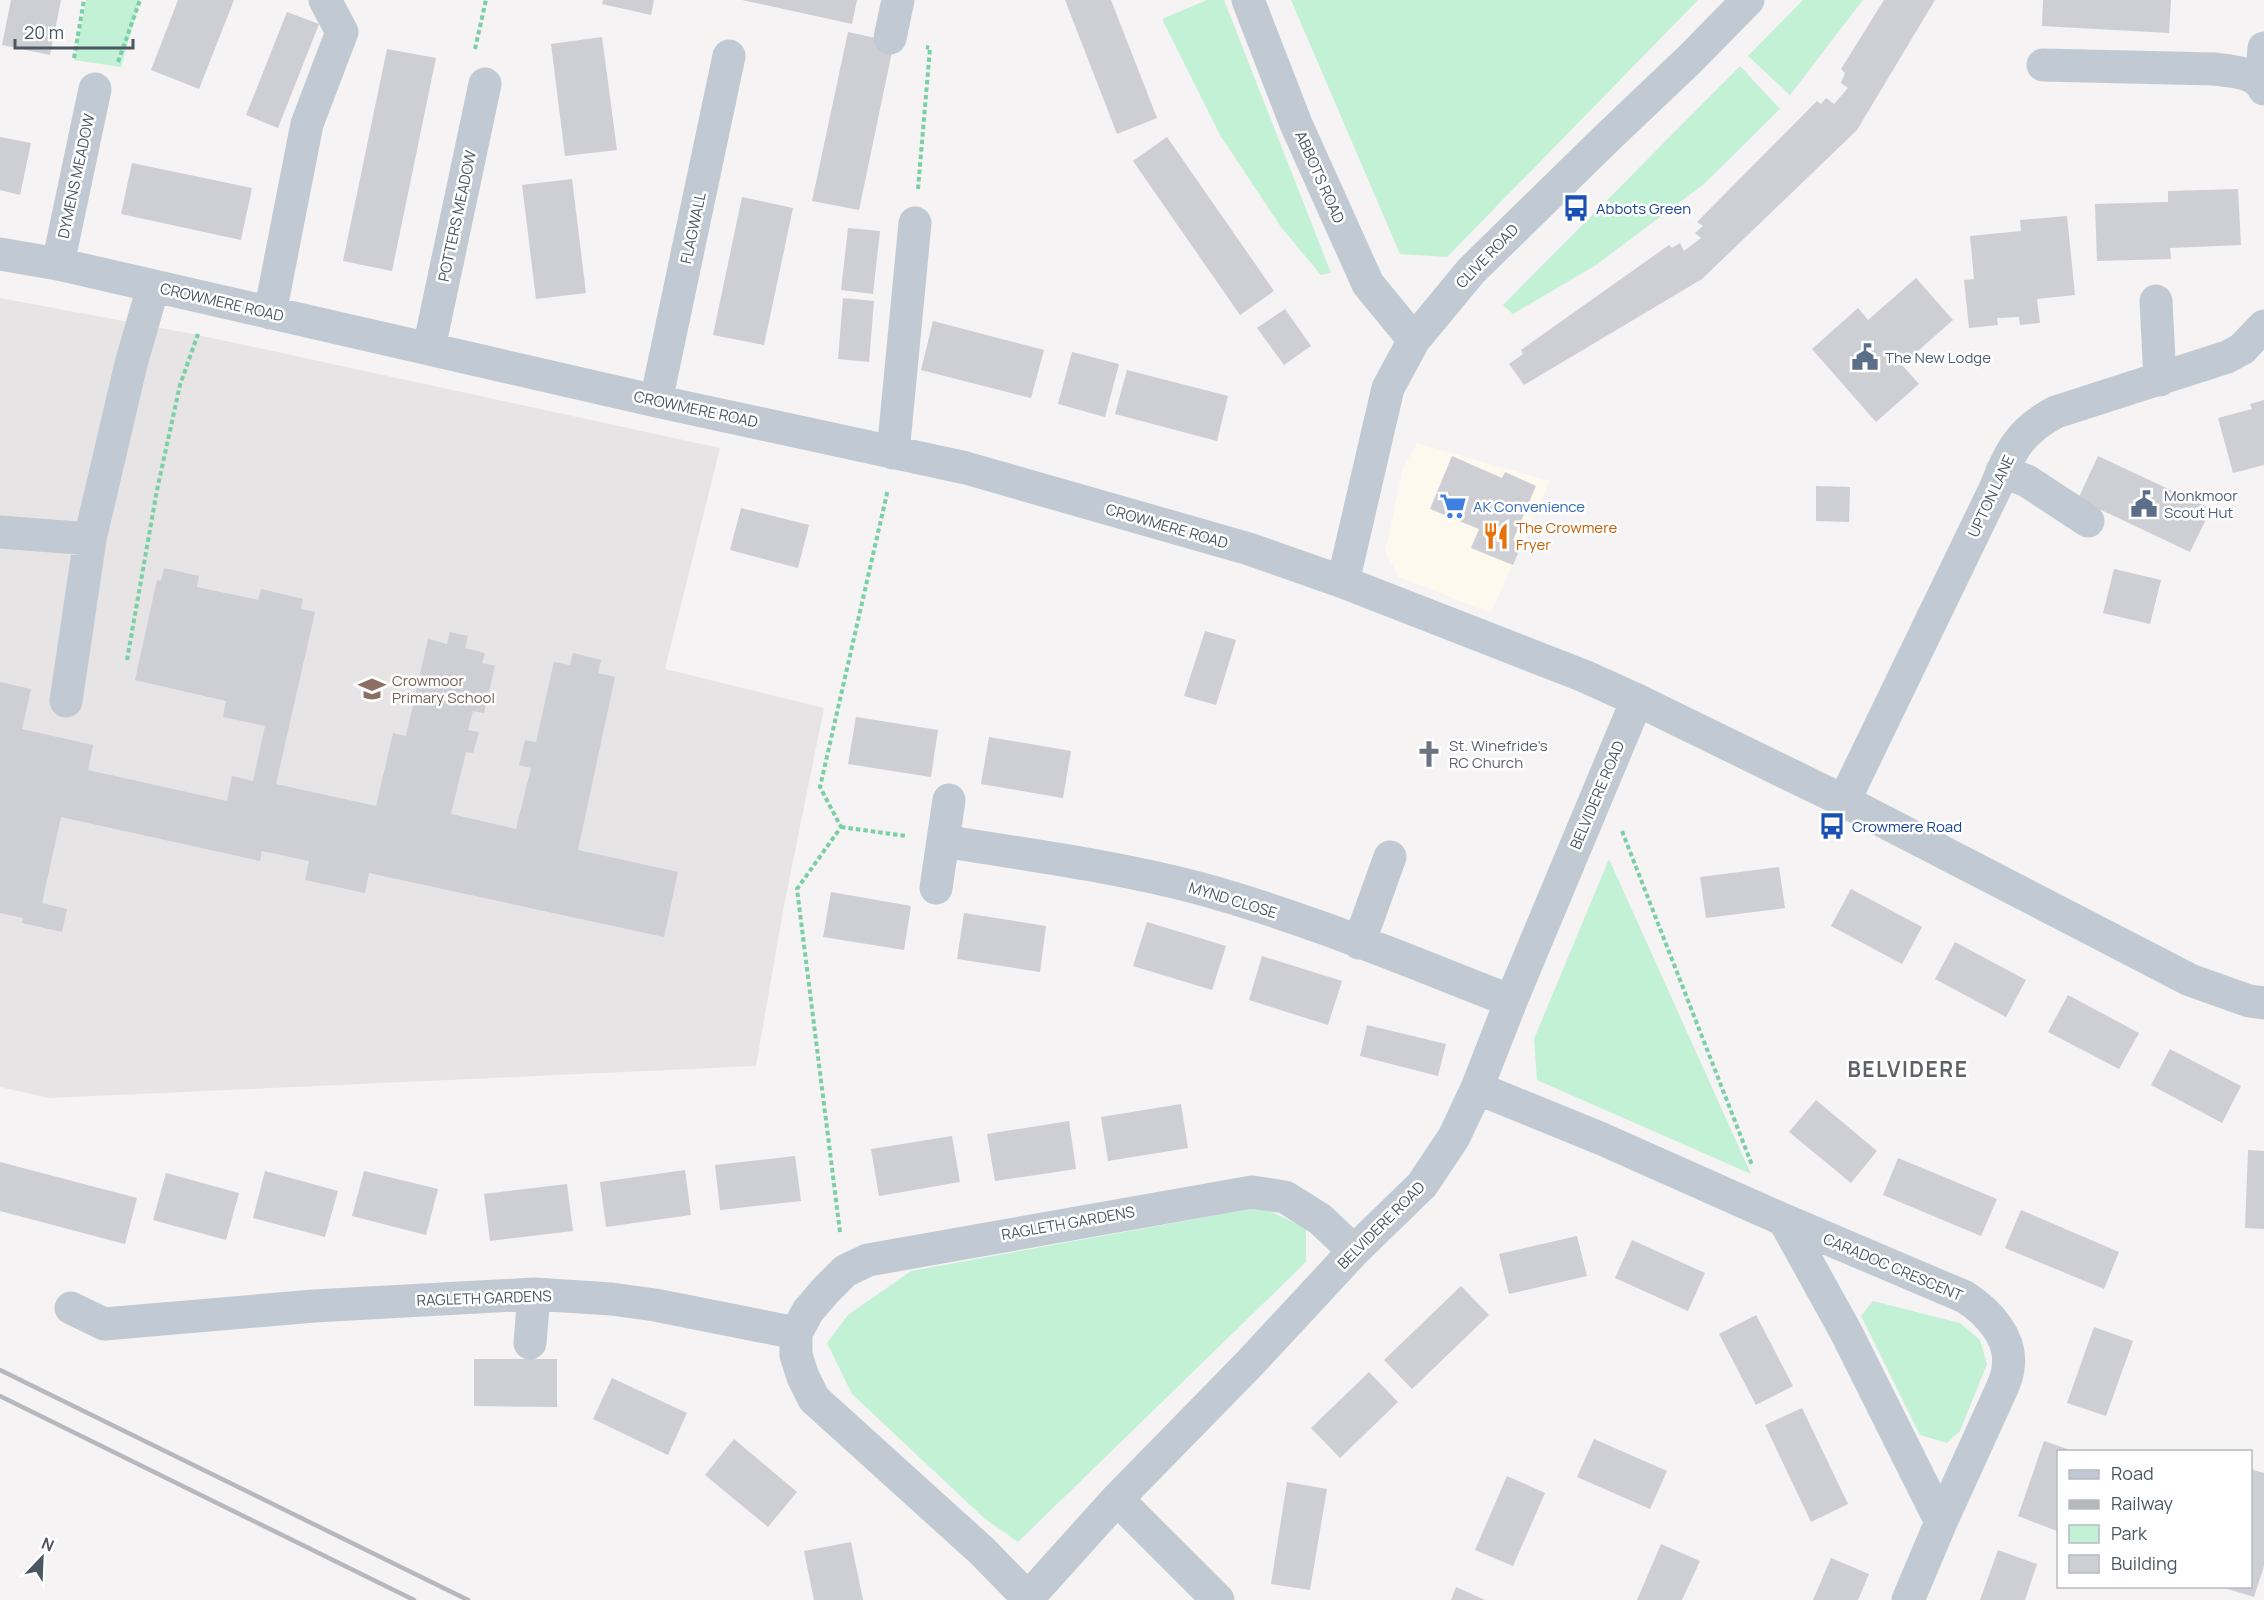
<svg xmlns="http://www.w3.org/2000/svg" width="2264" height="1600" viewBox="0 0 2264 1600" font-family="Manrope,sans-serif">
<rect width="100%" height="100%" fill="#f5f3f3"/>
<path fill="#fdf9ef" d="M 1417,443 L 1550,481 L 1491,613 L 1399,577 L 1385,552 L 1403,468 Z"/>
<path fill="#e6e4e5" d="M 0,298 L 198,335 L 720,448 L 665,669 L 824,708 L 783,911 L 756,1066 L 49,1098 L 0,1087 Z"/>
<path fill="#c3f1d5" d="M 86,0 L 140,0 L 121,67 L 74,60 Z
M 1207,0 L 1224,0 L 1331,273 L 1321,275 L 1281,227 L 1220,135 L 1162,19 Z
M 1291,0 L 1698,0 L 1447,257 L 1400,254 Z
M 1803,0 L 1863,0 L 1790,95 L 1748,56 Z
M 1740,66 L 1780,109 L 1704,184 L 1596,265 L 1513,314 L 1503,305 Z
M 1609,859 L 1751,1174 L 1537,1080 L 1534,1039 Z
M 1261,1207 L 1306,1228 L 1306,1262 L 1018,1542 L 984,1518 L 852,1394 L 827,1343 L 848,1315 L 911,1271 Z
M 1873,1301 L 1960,1323 L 1980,1340 L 1987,1364 L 1960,1431 L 1947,1443 L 1920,1435 L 1861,1316 Z"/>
<path fill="#cdcfd5" d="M 11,0 L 61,0 L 50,55 L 2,45 Z
M 178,0 L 234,0 L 199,89 L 151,70 Z
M 603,0 L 654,0 L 651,15 L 602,4 Z
M 742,0 L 857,0 L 852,24 Z
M 1065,0 L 1111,0 L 1157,118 L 1117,134 Z
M 1884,0 L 1935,0 L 1857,130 L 1702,279 L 1524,385 L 1509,364 L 1523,354 L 1521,350 L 1669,245 L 1672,248 L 1680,243 L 1684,251 L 1701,238 L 1695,233 L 1703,226 L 1697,222 L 1817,101 L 1821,104 L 1826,98 L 1834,104 L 1848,88 L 1841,83 L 1845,73 L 1841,69 Z
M 2043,0 L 2171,0 L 2169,33 L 2042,26 Z
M 287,12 L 319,24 L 278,128 L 246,115 Z
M 848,32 L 894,42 L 859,210 L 812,201 Z
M 602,37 L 617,150 L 565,156 L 551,44 Z
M 387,49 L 436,58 L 392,271 L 343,261 Z
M 0,137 L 31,143 L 20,195 L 0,190 Z
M 1167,137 L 1274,291 L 1240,315 L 1133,161 Z
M 132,163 L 252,188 L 241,240 L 121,214 Z
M 572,179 L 586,293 L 536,299 L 522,185 Z
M 2238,189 L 2241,245 L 2170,248 L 2171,259 L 2097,261 L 2095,204 L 2168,202 L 2168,191 Z
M 742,197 L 793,208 L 764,345 L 713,335 Z
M 2067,216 L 2075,295 L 2037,299 L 2040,323 L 2020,325 L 2019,317 L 1997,318 L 1998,325 L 1969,328 L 1964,280 L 1974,279 L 1970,236 L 2021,231 L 2020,220 Z
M 848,228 L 880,231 L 873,294 L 841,290 Z
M 1916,278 L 1953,320 L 1902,365 L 1919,384 L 1876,422 L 1812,349 L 1858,308 L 1868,320 Z
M 843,298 L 874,301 L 869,362 L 838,359 Z
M 1285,309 L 1311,346 L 1284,365 L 1257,328 Z
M 933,321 L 1044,350 L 1031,398 L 921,370 Z
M 1072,352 L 1119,364 L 1105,417 L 1058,404 Z
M 1127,370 L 1228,396 L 1217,441 L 1115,414 Z
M 2264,400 L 2264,465 L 2233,473 L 2218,418 L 2252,409 L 2250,404 Z
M 1452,456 L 1502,478 L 1505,472 L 1536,486 L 1513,540 L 1522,544 L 1513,565 L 1471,548 L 1479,529 L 1430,509 Z
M 2098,456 L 2211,509 L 2190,552 L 2078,499 Z
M 1816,486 L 1850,487 L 1849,522 L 1816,521 Z
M 741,508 L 809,525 L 798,568 L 730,550 Z
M 164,568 L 199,576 L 197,587 L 258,600 L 261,589 L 303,599 L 301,609 L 315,612 L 276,784 L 376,806 L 393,733 L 406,736 L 428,639 L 447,644 L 450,632 L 468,636 L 465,648 L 485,653 L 482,663 L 495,666 L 484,713 L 473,711 L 468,730 L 479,732 L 473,753 L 466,752 L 451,814 L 516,829 L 531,768 L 519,765 L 525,740 L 536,742 L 554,662 L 570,665 L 573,653 L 601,660 L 598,673 L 615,677 L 578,850 L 678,872 L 664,937 L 369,873 L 365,893 L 305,880 L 309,861 L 262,851 L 260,861 L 61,817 L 42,903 L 67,909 L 62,932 L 22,923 L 23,918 L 0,913 L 0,682 L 31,689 L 22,729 L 93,745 L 88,770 L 227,801 L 232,776 L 253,781 L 265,726 L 223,717 L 226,701 L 135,680 L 157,580 L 161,581 Z
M 2114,569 L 2161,580 L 2150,624 L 2103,613 Z
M 1205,631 L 1236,640 L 1216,705 L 1184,696 Z
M 856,717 L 938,730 L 931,777 L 848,764 Z
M 989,737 L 1071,751 L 1063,798 L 981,784 Z
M 1779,867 L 1785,908 L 1706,918 L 1700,877 Z
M 1851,889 L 1922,927 L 1902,964 L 1831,926 Z
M 831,892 L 911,906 L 904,950 L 823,937 Z
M 964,913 L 1046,926 L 1040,972 L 957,959 Z
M 1147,922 L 1226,946 L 1212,990 L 1133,966 Z
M 1955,942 L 2026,980 L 2006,1017 L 1935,979 Z
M 1262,956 L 1342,981 L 1328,1025 L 1249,1000 Z
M 2068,995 L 2139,1033 L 2119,1069 L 2048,1032 Z
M 1367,1025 L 1446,1044 L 1438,1076 L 1360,1056 Z
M 2170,1049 L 2241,1086 L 2222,1123 L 2151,1085 Z
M 1816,1100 L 1877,1151 L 1851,1183 L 1789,1132 Z
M 1181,1104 L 1188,1148 L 1108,1161 L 1101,1117 Z
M 1069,1121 L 1076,1169 L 995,1181 L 987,1134 Z
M 952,1136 L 960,1182 L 879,1196 L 871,1149 Z
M 2248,1150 L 2264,1151 L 2264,1229 L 2245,1228 Z
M 795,1156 L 801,1201 L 720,1210 L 715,1165 Z
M 1898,1158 L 1997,1199 L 1981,1236 L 1883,1195 Z
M 0,1162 L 137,1198 L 125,1244 L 0,1211 Z
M 685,1170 L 691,1215 L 606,1227 L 600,1182 Z
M 265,1171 L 338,1191 L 325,1237 L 253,1218 Z
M 364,1171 L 438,1189 L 426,1235 L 352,1216 Z
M 166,1173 L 239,1193 L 226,1240 L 153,1220 Z
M 567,1184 L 573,1231 L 490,1241 L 484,1194 Z
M 2021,1210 L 2119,1252 L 2104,1289 L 2005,1248 Z
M 1577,1236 L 1587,1276 L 1509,1294 L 1499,1254 Z
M 1632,1240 L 1705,1273 L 1688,1311 L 1615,1278 Z
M 1461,1286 L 1489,1315 L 1412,1389 L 1384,1360 Z
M 1756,1315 L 1793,1386 L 1756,1405 L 1719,1334 Z
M 2094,1327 L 2133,1341 L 2106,1416 L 2067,1403 Z
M 474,1359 L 557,1359 L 557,1407 L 474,1406 Z
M 1369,1372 L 1398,1402 L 1340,1458 L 1311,1428 Z
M 612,1378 L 687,1413 L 668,1455 L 593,1419 Z
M 1802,1408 L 1848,1504 L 1811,1522 L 1765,1425 Z
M 734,1439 L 797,1492 L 768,1527 L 705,1475 Z
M 1594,1439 L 1667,1471 L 1650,1509 L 1577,1477 Z
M 2044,1441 L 2073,1451 L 2058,1452 L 2058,1526 L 2057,1531 L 2018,1516 Z
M 2250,1469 L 2264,1473 L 2264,1566 L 2254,1597 L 2221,1587 L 2250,1586 Z
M 1507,1476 L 1545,1493 L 1513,1566 L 1475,1550 Z
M 1287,1482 L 1327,1489 L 1310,1590 L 1271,1584 Z
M 851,1542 L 863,1600 L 814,1600 L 804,1551 Z
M 1661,1544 L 1700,1561 L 1682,1600 L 1637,1600 Z
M 1998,1550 L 2037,1564 L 2025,1600 L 1980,1600 Z
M 1831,1558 L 1869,1574 L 1858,1600 L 1813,1600 Z
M 1456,1587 L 1485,1600 L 1451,1600 Z"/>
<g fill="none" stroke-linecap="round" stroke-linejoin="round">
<path stroke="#7ad0a6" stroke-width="4" stroke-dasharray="4.5 3" stroke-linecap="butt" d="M 475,49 L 486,0
M 74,58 L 84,0
M 118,62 L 140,0
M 918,189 L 930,48 L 926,47
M 127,660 L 157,490 L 180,385 L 198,334
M 841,827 L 906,836
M 1622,831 L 1752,1165
M 840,1232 L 797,889 L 841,827 L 820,787 L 888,489"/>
<path stroke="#c1cad2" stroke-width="33" d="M 1248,0 L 1296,124 L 1368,284 L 1414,340
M 890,38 L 898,0
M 2043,65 L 2214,69 C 2231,71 2256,72 2264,89
M 2261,82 L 2264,48
M 0,254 L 58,264 L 656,401 L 966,468 L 1249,549 L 1343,582 L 1584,676 L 1637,700 L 1844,801 L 2190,980 L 2249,1001 L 2264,1003
M 58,264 L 95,89
M 2156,301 L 2160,380
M 270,313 L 307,124 L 342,32 L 325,0
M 429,348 L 485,84
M 656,401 L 729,56
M 893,453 L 915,223
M 2002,471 L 2027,481 L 2088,521
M 0,532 L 90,539 L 131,364 L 153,287
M 1343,582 L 1388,388 L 1414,340 L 1471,271 L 1609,136 L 1689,60 L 1748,0
M 66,701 L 90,539
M 1844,801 L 1995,489 C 2010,452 2019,431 2056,412 L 2227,357 L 2242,349 L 2264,326
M 943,841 C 1028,855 1115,866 1198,888 C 1305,917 1408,961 1511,1001
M 936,888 L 949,800
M 1359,943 L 1390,857
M 1477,1088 L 1602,1139 L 1784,1220 L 1846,1332 L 1941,1522 L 1908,1600
M 1784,1220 L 1965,1297 C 1988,1312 2013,1338 2008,1368 C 2008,1374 2005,1380 2003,1386 L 1941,1522
M 71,1308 L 104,1324 L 314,1306 L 534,1294 L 611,1299 L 655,1305 L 796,1333
M 530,1343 L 534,1294
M 1117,1499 L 1218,1600
M 1028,1598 L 982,1551 L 814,1399 L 803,1377 L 796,1355 L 796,1333 L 808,1311 L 826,1290 L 845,1271 L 868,1260 L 1252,1192 L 1285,1197 L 1320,1219 L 1354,1251
M 1026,1600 L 1117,1499 L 1250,1363 L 1354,1251 L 1422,1185 L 1454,1137 L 1477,1088 L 1511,1001 L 1637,700"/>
<path stroke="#b5b8bd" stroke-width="4.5" d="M 0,1370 L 468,1600
M 0,1396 L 414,1600"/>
</g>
<defs>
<symbol id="bus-bare" viewBox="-9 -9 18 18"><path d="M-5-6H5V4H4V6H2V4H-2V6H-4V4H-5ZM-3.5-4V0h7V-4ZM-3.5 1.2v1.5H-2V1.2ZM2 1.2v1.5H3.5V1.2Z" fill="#1a4fb4" stroke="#fff" stroke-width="2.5" paint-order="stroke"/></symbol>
<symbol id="civic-bare" viewBox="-9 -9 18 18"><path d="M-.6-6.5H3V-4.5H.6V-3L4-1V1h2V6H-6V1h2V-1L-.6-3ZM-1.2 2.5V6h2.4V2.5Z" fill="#5c6f8a" stroke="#fff" stroke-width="2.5" paint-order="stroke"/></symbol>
<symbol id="supermarket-bare" viewBox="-9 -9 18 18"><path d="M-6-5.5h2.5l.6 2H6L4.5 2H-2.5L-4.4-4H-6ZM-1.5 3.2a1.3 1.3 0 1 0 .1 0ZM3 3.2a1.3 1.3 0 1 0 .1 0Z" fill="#3f7fe0" stroke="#fff" stroke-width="2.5" paint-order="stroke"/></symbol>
<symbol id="restaurant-bare" viewBox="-9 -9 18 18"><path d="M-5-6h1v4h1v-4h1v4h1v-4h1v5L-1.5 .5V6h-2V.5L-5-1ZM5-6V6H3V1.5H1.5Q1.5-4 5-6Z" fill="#e8710a" stroke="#fff" stroke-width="2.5" paint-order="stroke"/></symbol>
<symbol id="school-bare" viewBox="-9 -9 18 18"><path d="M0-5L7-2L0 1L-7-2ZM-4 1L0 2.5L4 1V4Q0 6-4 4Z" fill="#8d6e63" stroke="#fff" stroke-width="2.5" paint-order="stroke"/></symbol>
<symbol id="church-bare" viewBox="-9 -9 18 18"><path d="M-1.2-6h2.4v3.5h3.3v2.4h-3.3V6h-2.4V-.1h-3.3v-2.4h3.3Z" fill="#6b7280" stroke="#fff" stroke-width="2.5" paint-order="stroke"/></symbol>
</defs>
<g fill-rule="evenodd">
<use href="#bus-bare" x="1557" y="189" width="38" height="38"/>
<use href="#civic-bare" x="1846" y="338" width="38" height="38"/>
<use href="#civic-bare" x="2125" y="485" width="38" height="38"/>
<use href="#supermarket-bare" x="1434" y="487" width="38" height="38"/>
<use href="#restaurant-bare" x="1477" y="517" width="38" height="38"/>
<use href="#school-bare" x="353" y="670" width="38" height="38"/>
<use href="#church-bare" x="1410" y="735" width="38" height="38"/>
<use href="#bus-bare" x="1813" y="807" width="38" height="38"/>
</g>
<g text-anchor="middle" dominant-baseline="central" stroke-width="5" stroke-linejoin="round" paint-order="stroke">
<g font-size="15" fill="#4a5661" stroke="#fff">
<text transform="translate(76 176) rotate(-78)">DYMENS MEADOW</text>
<text transform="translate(1320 177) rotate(66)">ABBOTS ROAD</text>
<text transform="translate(457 216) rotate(-78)">POTTERS MEADOW</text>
<text transform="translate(693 228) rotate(-78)">FLAGWALL</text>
<text transform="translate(1487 256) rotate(-46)">CLIVE ROAD</text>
<text transform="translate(222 302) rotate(13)">CROWMERE ROAD</text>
<text transform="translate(696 409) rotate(12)">CROWMERE ROAD</text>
<text transform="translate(1991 496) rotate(-65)">UPTON LANE</text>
<text transform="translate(1167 526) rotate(16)">CROWMERE ROAD</text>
<text transform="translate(1597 795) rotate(-67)">BELVIDERE ROAD</text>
<text transform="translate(1233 900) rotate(17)">MYND CLOSE</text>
<text transform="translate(1068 1223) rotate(-10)">RAGLETH GARDENS</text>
<text transform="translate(1381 1225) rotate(-45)">BELVIDERE ROAD</text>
<text transform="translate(1893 1267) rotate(23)">CARADOC CRESCENT</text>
<text transform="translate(484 1298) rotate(-2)">RAGLETH GARDENS</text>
</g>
<g font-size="15" fill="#164399" stroke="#fff" text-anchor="start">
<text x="1596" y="208">Abbots Green</text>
<text x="1852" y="826">Crowmere Road</text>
</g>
<g font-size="15" fill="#4e5e75" stroke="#fff" text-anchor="start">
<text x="1885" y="357">The New Lodge</text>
<text x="2164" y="495">Monkmoor<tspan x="2164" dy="17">Scout Hut</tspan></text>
</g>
<g font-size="15" fill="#366cbe" stroke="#fff" text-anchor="start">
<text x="1473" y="506">AK Convenience</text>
</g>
<g font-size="15" fill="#c56008" stroke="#fff" text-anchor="start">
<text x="1516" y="527">The Crowmere<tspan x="1516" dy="17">Fryer</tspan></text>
</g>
<g font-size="15" fill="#785e54" stroke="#fff" text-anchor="start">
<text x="392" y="680">Crowmoor<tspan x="392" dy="17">Primary School</tspan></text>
</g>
<g font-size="15" fill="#5b616d" stroke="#fff" text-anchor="start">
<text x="1449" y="745">St. Winefride's<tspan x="1449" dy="17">RC Church</tspan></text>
</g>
<g font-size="21" font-weight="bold" letter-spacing="1.5" fill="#5f6368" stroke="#fff">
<text x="1908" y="1069">BELVIDERE</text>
</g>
</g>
<rect x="2057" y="1450" width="195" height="138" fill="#ffffff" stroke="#b7bbc0" stroke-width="1.5"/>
<rect x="2069" y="1470" width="30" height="9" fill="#c1cad2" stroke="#b7bbc0" stroke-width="1.5"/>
<text x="2111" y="1480" font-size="18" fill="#4a5661">Road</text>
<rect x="2069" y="1500" width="30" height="9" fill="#b5b8bd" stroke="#b7bbc0" stroke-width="1.5"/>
<text x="2111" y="1510" font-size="18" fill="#4a5661">Railway</text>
<rect x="2069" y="1525" width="30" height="18" fill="#c3f1d5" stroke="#b7bbc0" stroke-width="1.5"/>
<text x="2111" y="1540" font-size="18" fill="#4a5661">Park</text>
<rect x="2069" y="1555" width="30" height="18" fill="#cdcfd5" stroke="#b7bbc0" stroke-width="1.5"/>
<text x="2111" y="1570" font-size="18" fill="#4a5661">Building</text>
<g transform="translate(42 1558) rotate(23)" stroke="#ffffff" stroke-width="4.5" paint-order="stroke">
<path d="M0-4.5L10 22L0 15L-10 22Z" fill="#4a5661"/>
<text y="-9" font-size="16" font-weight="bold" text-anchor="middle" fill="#4a5661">N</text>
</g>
<path d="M15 39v9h118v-9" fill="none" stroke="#4a5661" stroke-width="3"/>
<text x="24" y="39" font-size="18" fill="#4a5661" stroke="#ffffff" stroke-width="4.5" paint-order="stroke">20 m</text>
</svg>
